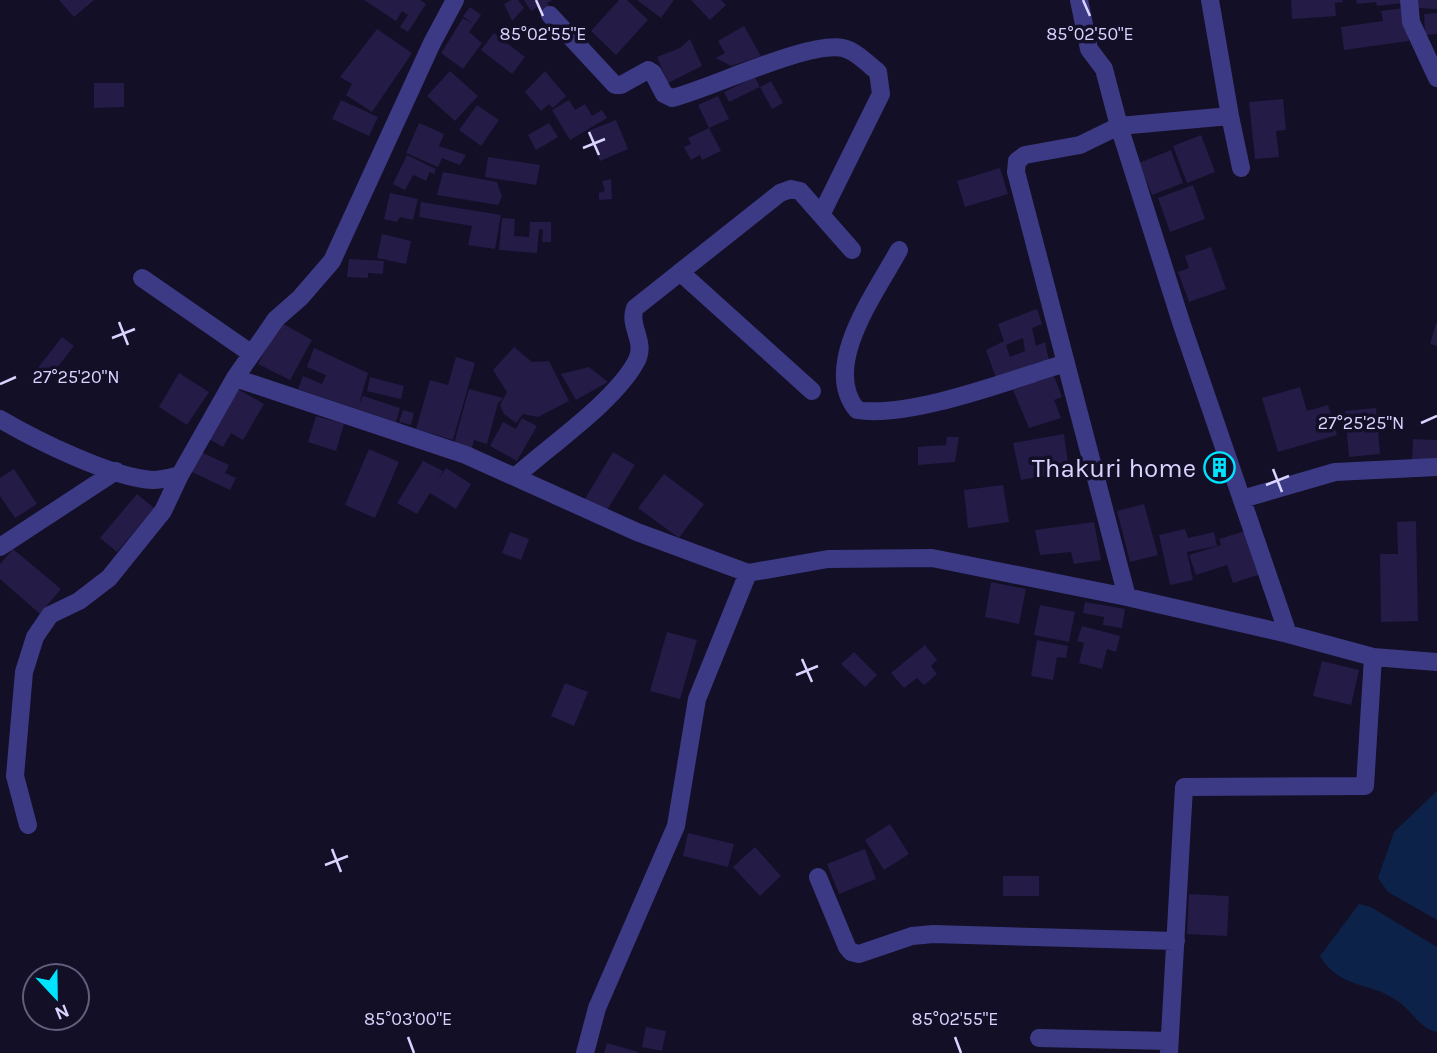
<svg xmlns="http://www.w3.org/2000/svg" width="1437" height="1053" viewBox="0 0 1437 1053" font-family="Karla,sans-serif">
<rect width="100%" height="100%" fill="#130f26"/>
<path fill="#0c2248" d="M 1437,791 L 1437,920 L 1388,892 L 1378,878 L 1394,832 Z
M 1359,904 L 1371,907 L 1437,947 L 1437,1032 C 1420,1029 1412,1011 1399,1002 C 1371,981 1340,990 1320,956 Z"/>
<path fill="#241b47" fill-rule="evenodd" d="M 59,0 L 94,0 L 74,17 Z
M 364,0 L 420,0 L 426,4 L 408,32 L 400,27 L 408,15 L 402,11 L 396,21 Z
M 511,0 L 518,0 L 524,8 L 512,21 L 504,4 Z
M 524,0 L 552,0 L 547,3 L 552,10 L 543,16 L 537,7 L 531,11 Z
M 619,0 L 627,0 L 648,20 L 616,55 L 591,31 Z
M 637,0 L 674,0 L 661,18 Z
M 691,0 L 721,0 L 726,5 L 710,20 Z
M 1291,0 L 1342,0 L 1343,2 L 1335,3 L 1336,16 L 1292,19 Z
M 1356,0 L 1401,0 L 1402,3 L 1377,6 L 1376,2 L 1357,4 Z
M 1417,0 L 1437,0 L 1437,9 L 1417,8 Z
M 470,7 L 481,15 L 474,25 L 463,16 Z
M 1404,8 L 1409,41 L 1344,50 L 1341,27 L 1383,21 L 1381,11 Z
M 1437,13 L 1437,34 L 1425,35 L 1424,14 Z
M 463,18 L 474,25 L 469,32 L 482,43 L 463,69 L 441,53 Z
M 744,26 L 761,56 L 731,66 L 716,58 L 725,53 L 718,41 Z
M 377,29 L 412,53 L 372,112 L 346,95 L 352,84 L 340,77 Z
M 494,33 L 525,57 L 512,74 L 481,50 Z
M 690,39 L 702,66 L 668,83 L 657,57 L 680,48 Z
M 450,71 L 478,96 L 455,121 L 427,96 Z
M 545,71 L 566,96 L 553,108 L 549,104 L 541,111 L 525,92 Z
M 755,77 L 760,87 L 729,102 L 724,92 Z
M 771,81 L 783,103 L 772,109 L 760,87 Z
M 94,83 L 124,83 L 124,107 L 94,108 Z
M 718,96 L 729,119 L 709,128 L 698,105 Z
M 1283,99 L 1286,130 L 1276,131 L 1279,157 L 1255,159 L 1249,102 Z
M 341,100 L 378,117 L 369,136 L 332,119 Z
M 569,100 L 575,110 L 585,104 L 592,116 L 602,110 L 607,118 L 570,140 L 552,110 Z
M 477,105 L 499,120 L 481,146 L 459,130 Z
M 616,120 L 628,149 L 600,161 L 588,131 Z
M 419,123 L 444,134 L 439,146 L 466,155 L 460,165 L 442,158 L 438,167 L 406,153 Z
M 549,123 L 558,137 L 536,150 L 528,135 Z
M 709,128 L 721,151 L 702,160 L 700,155 L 691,160 L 684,147 L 691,144 L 688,138 Z
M 1201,135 L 1215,172 L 1187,183 L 1173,146 Z
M 1171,150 L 1183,183 L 1152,195 L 1139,163 Z
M 407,155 L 436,169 L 434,174 L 430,172 L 426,181 L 413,175 L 405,190 L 393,184 Z
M 488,157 L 540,165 L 536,185 L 485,177 Z
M 1000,168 L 1008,194 L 965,207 L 957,181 Z
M 443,172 L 497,182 L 502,197 L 498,205 L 437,195 Z
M 611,179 L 612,199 L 599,200 L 599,193 L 605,191 L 602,181 Z
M 1193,185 L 1205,219 L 1170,232 L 1158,198 Z
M 390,193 L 418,199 L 413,220 L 400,217 L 397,222 L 384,219 Z
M 421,202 L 501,215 L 495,249 L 468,245 L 472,226 L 419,217 Z
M 502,218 L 515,219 L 514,236 L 529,237 L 530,222 L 551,222 L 551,242 L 542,242 L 543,230 L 539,229 L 537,253 L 499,250 Z
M 382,234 L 411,241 L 406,264 L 377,258 Z
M 1211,247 L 1226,289 L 1189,302 L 1178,272 L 1189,268 L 1185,256 Z
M 349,259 L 384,261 L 383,274 L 368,273 L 368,278 L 347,277 Z
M 1037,309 L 1042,324 L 1032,328 L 1036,346 L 1045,342 L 1049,361 L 997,381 L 986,350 L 1004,341 L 998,324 ZM 1023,338 L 1025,351 L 1010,357 L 1006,345 Z
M 280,322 L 312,340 L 290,380 L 258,364 Z
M 1436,323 L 1437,323 L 1437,346 L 1430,344 Z
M 62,337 L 74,346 L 42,387 L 30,378 Z
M 514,347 L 532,362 L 549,361 L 569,401 L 538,417 L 523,414 L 516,423 L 504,414 L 500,405 L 507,392 L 493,370 Z
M 314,348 L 368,373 L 359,404 L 363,396 L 400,408 L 396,422 L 298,389 L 303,376 L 322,384 L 326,375 L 307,367 Z
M 456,357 L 475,363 L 453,440 L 416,429 L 430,380 L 448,385 Z
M 589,367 L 608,382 L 576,400 L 561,374 Z
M 179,373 L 209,392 L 187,425 L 159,407 Z
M 1054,376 L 1062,397 L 1054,400 L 1061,418 L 1029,428 L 1013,390 Z
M 370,377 L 404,386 L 401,399 L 367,391 Z
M 1300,387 L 1307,411 L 1328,405 L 1337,435 L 1278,452 L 1262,398 Z
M 236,388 L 264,404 L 243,440 L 231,433 L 223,447 L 207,438 Z
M 469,389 L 503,398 L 498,403 L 487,444 L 474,440 L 471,452 L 453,447 Z
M 1376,408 L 1380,454 L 1349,457 L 1345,411 Z
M 403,410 L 414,413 L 411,425 L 399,422 Z
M 316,416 L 344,424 L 336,451 L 308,442 Z
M 522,418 L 537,426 L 517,461 L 490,446 L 503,422 L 516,429 Z
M 1064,434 L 1069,471 L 1021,480 L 1013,443 Z
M 947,437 L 959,437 L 955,462 L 918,465 L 918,447 L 946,445 Z
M 1413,439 L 1437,440 L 1437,462 L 1412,461 Z
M 369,449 L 399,462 L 375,518 L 345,505 Z
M 201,452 L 229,465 L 225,473 L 236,478 L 230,490 L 192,472 Z
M 613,452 L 635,465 L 604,515 L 583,502 Z
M 1221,457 L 1227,474 L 1216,477 L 1210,462 Z
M 423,461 L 443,471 L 438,480 L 446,468 L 471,484 L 456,509 L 430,493 L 417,514 L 397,503 Z
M 14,469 L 37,504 L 15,518 L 0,496 L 0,478 Z
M 664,474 L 704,504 L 679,538 L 638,508 Z
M 1003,485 L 1009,522 L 968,528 L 964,490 Z
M 137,494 L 154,508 L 117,552 L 100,538 Z
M 1144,504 L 1158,555 L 1130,562 L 1117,511 Z
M 1416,521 L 1418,621 L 1381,622 L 1380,554 L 1398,554 L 1397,522 Z
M 1094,522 L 1101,560 L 1074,564 L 1071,552 L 1040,555 L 1035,530 Z
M 1185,529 L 1188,538 L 1214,532 L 1217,546 L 1187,552 L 1193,580 L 1170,585 L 1159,535 Z
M 1248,530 L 1261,574 L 1233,583 L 1227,565 L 1196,575 L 1189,555 L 1221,545 L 1219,539 Z
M 510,532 L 529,539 L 521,560 L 502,553 Z
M 13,549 L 61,589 L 40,614 L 0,579 L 0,564 Z
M 991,582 L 1026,589 L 1019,624 L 985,617 Z
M 1085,602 L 1125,609 L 1122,628 L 1103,625 L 1104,617 L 1083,613 Z
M 1040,605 L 1075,612 L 1069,642 L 1034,635 Z
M 1082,626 L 1120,636 L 1116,652 L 1107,649 L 1102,669 L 1079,663 L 1084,643 L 1077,641 Z
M 667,632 L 697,640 L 680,699 L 650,691 Z
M 1037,640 L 1068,646 L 1066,658 L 1057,657 L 1053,680 L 1031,676 Z
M 925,645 L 937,660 L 931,666 L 937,674 L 924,685 L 917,678 L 904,688 L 891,673 Z
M 854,652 L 877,675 L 865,687 L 841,664 Z
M 1322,661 L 1359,670 L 1351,705 L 1313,696 Z
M 565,683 L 588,692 L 574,726 L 551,716 Z
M 890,824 L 909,854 L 884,870 L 865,840 Z
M 688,833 L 734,844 L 728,867 L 683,856 Z
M 755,847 L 781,876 L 760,896 L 733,867 Z
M 865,849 L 876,879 L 839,894 L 827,864 Z
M 1003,876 L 1039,876 L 1039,896 L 1003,896 Z
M 1189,894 L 1229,896 L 1227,936 L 1187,934 Z
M 646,1027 L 666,1031 L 662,1051 L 642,1047 Z
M 607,1043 L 638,1052 L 638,1053 L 604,1053 Z"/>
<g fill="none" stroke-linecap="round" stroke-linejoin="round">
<path stroke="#3d3a85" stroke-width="18" d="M 455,0 L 432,43 L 332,261 L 300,298 L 276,319 L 235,378 L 466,455 L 637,532 L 748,573 L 828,559 L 932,558 L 1127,597 L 1288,634 L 1373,657 L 1437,662
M 1079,0 L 1089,49 L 1104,69 L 1119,126 L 1080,145 L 1025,155 L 1017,161 L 1016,172 L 1127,597
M 1210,0 L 1230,116
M 1409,0 L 1411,22 L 1437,78
M 550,15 L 615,85 L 621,85 L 648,70 L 653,73 L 664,94 L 672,98 C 712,88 807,41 843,48 C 856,51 868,64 878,72 L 881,94 L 821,215
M 1241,168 L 1230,116 L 1119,126 L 1182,325 L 1288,634
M 899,250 C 877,291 820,366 857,410 C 910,419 1013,379 1066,363
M 680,272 L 812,391
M 142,278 L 252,354
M 0,419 C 36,440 112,478 153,480 C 162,480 172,477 180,475 L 235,378
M 515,477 C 549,446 616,401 637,360 C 646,341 628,326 635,308 L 780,193 L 791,189 L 800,191 L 852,250
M 1242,499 L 1335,472 L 1437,467
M 0,547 L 116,471
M 28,825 L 15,776 L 24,672 L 35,637 L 50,615 L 79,601 L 109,578 L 163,511 L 180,475
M 818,877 L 847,947 L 851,952 L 859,954 L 912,936 L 933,934 L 1176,941
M 1039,1038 L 1169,1041
M 585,1053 L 597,1008 L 676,826 L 697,699 L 748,573
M 1169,1053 L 1184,787 L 1365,786 L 1373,657"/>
</g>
<path fill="none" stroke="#d9d4ff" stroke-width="2.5" d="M 536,0 L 543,16M 1083,0 L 1090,16M 589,132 L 599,155M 583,148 L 605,139M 119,322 L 128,345M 112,338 L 135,329M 0,384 L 16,377M 1421,423 L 1437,416M 1273,469 L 1282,492M 1266,485 L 1289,476M 802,659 L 812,682M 796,675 L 818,666M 332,849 L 341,872M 325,865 L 348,856M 408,1037 L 414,1053M 955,1037 L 961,1053"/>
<defs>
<symbol id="building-ring" viewBox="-11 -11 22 22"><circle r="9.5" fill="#130f26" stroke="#00e5ff" stroke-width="1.5"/><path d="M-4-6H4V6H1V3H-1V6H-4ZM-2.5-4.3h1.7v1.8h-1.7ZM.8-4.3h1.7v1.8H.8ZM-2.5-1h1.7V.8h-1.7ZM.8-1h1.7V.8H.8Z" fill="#00e5ff"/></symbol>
</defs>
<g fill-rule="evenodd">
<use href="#building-ring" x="1202" y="450" width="35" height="35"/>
</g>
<g text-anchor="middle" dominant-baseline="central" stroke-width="7" stroke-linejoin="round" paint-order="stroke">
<g font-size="26" fill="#d9d4ff" stroke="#130f26" text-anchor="end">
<text x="1196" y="468">Thakuri home</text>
</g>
</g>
<g font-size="18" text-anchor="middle" fill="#d9d4ff" stroke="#130f26" stroke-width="7" stroke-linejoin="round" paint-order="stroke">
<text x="543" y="40">85°02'55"E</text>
<text x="1090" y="40">85°02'50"E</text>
<text x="76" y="383">27°25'20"N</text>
<text x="1361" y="429">27°25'25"N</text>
<text x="408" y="1025">85°03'00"E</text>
<text x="955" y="1025">85°02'55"E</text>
</g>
<g transform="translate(56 997) rotate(158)"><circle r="33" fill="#130f26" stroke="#625e7d" stroke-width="2"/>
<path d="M0-5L12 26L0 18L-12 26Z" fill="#00e5ff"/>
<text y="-10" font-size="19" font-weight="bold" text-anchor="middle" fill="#d9d4ff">N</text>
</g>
</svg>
